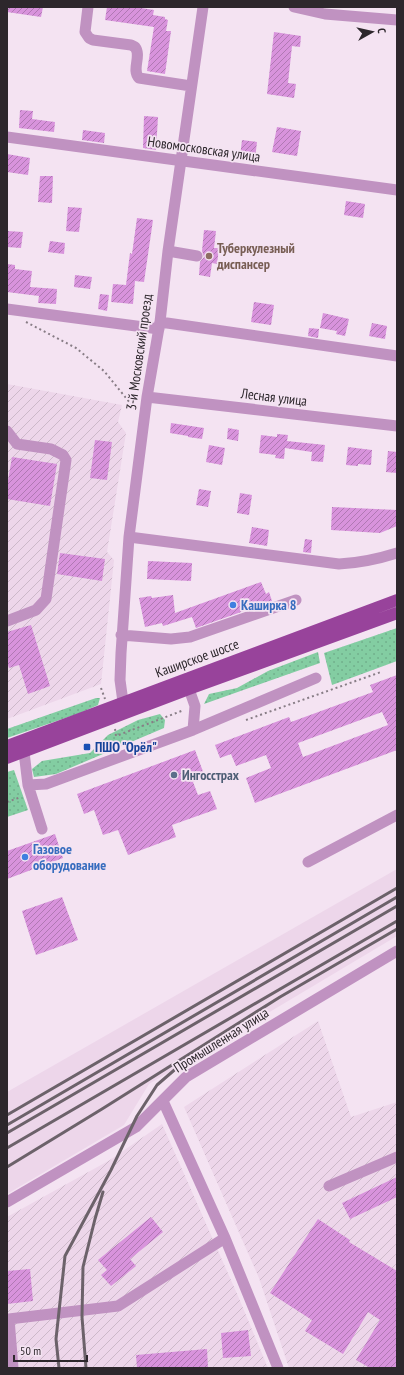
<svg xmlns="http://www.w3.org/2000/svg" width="404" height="1375" viewBox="0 0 404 1375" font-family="'PT Sans Narrow',sans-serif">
<defs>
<pattern id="industrial-furrows" width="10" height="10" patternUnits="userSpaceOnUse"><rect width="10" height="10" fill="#edd6ea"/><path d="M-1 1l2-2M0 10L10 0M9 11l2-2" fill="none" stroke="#ccb8c9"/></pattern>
<pattern id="grass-dots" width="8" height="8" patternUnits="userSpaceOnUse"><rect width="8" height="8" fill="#83cda2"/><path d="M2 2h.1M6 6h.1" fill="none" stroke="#71b08c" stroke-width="1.8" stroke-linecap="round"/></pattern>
<pattern id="building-hatch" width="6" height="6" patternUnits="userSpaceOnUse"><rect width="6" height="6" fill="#d893dc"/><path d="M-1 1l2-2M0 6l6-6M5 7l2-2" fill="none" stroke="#b078b3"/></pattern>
</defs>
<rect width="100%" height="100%" fill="#f4e3f2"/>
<path fill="url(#industrial-furrows)" d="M 7,384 L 122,405 L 118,422 L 126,433 L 107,552 L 114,560 L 101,684 L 7,719 Z
M 318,1021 L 351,1117 L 397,1102 L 397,1368 L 289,1368 L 259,1278 L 184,1107 Z
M 162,1124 L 238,1296 L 268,1368 L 7,1368 L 7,1217 L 110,1160 Z"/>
<path fill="#edd6ea" d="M 397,869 L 397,936 L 149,1084 L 124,1125 L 7,1194 L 7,1092 Z"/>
<path fill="url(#grass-dots)" d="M 397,628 L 397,661 L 332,685 L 324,653 Z
M 318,652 L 320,663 L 204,704 L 209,694 L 237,688 L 268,671 Z
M 96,698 L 100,698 L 98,705 L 80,713 L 7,738 L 7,729 Z
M 160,714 L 165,720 L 164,728 L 56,774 L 34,777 L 32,769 L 42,761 L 90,753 L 108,735 L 138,720 Z
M 14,770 L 28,810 L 7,817 L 7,772 Z"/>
<path fill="url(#building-hatch)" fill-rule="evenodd" d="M 7,7 L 43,7 L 41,17 L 7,12 Z
M 107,7 L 135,7 L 154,10 L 153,15 L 165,17 L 165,19 L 168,20 L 166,31 L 171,31 L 165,74 L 147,71 L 154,27 L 105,20 Z
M 274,32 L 301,36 L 300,47 L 292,46 L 288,83 L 296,84 L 294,98 L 267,94 Z
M 20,110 L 33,111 L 32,119 L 55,122 L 54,132 L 19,128 Z
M 144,116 L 158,117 L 156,150 L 143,148 Z
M 277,127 L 301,131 L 297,156 L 272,152 Z
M 83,130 L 105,133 L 104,143 L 82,140 Z
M 242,140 L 257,142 L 255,159 L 240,157 Z
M 7,154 L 30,158 L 28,175 L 7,172 Z
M 40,176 L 53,176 L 52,203 L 38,202 Z
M 346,201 L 365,204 L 363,218 L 344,215 Z
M 68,207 L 82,208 L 79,232 L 66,231 Z
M 137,218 L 153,220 L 144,282 L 135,281 L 133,304 L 111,302 L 113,284 L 126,285 L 130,253 L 132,254 Z
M 204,230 L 216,231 L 214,248 L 219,248 L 217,264 L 212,263 L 210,277 L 199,275 L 200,262 L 204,257 L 202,251 Z
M 7,231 L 23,232 L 21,248 L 7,247 Z
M 50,241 L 65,243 L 64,254 L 48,252 Z
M 7,264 L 15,265 L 15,269 L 32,271 L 30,287 L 57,289 L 56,304 L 38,303 L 39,296 L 7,292 Z
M 75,275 L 92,277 L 90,289 L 74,287 Z
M 100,294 L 109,295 L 107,311 L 98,309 Z
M 254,302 L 274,305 L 271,325 L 251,322 Z
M 323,313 L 349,319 L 345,336 L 336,334 L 337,331 L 320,328 Z
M 372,323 L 387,326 L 385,339 L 369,336 Z
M 309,328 L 319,329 L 318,338 L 308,336 Z
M 171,423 L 204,428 L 202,439 L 188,437 L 188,436 L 170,433 Z
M 228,428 L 239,430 L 238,441 L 227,439 Z
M 277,434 L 288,435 L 287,441 L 325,445 L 323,462 L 311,461 L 312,452 L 285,448 L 284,459 L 275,458 L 276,455 L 259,453 L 261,435 L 277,437 Z
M 95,440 L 112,442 L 107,480 L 90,478 Z
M 209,445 L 225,448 L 222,465 L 206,462 Z
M 348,447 L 372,450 L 371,465 L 358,464 L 358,466 L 346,465 Z
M 388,451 L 397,452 L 397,473 L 386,472 Z
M 12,457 L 57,464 L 50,506 L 7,499 L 7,486 Z
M 199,489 L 211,491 L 208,507 L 196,505 Z
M 240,493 L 252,495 L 249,515 L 237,513 Z
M 332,507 L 397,510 L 397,526 L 380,533 L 331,530 Z
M 252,527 L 269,530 L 267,546 L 249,543 Z
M 305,539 L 312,540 L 311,553 L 303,552 Z
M 60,553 L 105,559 L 102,581 L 57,574 Z
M 148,561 L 192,563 L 191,581 L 147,579 Z
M 261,582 L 266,594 L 269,592 L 272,601 L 196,628 L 192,617 L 163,626 L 162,623 L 145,627 L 139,598 L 151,596 L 152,598 L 173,595 L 175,613 Z
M 31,625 L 50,686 L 28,694 L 19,665 L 9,668 L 7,662 L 7,632 Z
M 397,675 L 397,750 L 255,803 L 246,778 L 271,768 L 266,755 L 236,766 L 231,754 L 220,758 L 215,745 L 289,717 L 291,722 L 373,692 L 370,685 ZM 382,712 L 388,725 L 303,757 L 298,743 Z
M 195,750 L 205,777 L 193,782 L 198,795 L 210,791 L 217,809 L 172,825 L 176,837 L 128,855 L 118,830 L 103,835 L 94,810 L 84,814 L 77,794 Z
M 55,834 L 63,858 L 7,879 L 7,851 Z
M 62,897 L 78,940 L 36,955 L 22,911 Z
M 397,1177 L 397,1197 L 350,1219 L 342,1203 Z
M 151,1217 L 163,1232 L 130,1259 L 136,1266 L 111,1286 L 101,1275 L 107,1270 L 98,1260 Z
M 318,1219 L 350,1240 L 349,1242 L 397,1271 L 397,1368 L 370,1368 L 356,1360 L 380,1320 L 368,1312 L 343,1354 L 305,1331 L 312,1320 L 270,1293 Z
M 30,1269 L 33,1301 L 7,1304 L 7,1271 Z
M 248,1330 L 251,1356 L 223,1358 L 221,1333 Z
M 207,1349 L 208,1368 L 137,1368 L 136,1355 Z"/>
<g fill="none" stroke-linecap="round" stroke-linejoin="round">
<path stroke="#887d86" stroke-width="2" stroke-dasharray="2 3" stroke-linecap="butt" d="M 26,322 L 76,348 L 104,371 L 135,409
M 101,688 L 105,699
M 246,720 L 381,672
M 115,729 L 116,736 L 184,710
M 7,802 L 21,797"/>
<path stroke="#c092c1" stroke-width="11" d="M 88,7 L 85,32 L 89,38 L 93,40 L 131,45 L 135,47 C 142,56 131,70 139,78 L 191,86
M 294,7 L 325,14 L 397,20
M 7,137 L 397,190
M 168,251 L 197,256
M 7,309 L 159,329
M 160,322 L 397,356
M 147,397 L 397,426
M 7,431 L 17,444 L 51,449 L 63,455 L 66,460 L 46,599 L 36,610 L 7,621
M 129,537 L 339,564 C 360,563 378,559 397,553
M 121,635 L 171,639 L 190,637 L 296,600
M 189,689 L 195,706 L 193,730
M 123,702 L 120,680 L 121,653 L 129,537 L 147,397 L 160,322 L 168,251 L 203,7
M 24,752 L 28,785 L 42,829
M 28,785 L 46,784 L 193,730 L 316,678
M 308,862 L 397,815
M 329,1186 L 397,1157
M 7,1202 L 136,1127 L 186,1077 L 397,951
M 225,1238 L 278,1368
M 13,1368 L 9,1319 L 118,1306 L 225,1238 L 163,1101"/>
<path stroke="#98439b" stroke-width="12" d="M 7,746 L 397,600
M 7,758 L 189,689 L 397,613"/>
<path stroke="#6c626a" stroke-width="3" d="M 7,1115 L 397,888
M 7,1125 L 397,897
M 7,1133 L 397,906
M 7,1148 L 397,921
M 7,1167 L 102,1109 L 280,997 L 397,929
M 59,1368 L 56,1339 L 65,1256 L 111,1170 L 137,1116 L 157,1085 L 179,1066
M 86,1368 L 82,1317 L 83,1267 L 95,1219 L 103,1192"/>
</g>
<circle fill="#8d6e63" stroke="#f4e3f2" stroke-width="1.5" cx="209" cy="256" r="4"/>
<g fill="#3f7fe0" stroke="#f4e3f2" stroke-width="1.5">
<circle cx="233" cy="605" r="4"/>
<circle cx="25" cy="857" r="4"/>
</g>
<rect fill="#1a4fb4" stroke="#f4e3f2" stroke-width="1.5" x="83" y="743" width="8" height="8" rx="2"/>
<circle fill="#5c6f8a" stroke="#f4e3f2" stroke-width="1.5" cx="174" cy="775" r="4"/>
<g text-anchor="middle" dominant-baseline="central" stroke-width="3.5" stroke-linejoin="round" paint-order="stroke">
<g font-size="14" fill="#2d272c" stroke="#f4e3f2">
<text transform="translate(204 149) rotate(8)">Новомосковская улица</text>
<text transform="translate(139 352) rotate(-82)">3-й Московский проезд</text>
<text transform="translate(274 397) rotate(7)">Лесная улица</text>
<text transform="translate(197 658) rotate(-20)">Каширское шоссе</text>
<text transform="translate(221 1040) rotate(-32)">Промышленная улица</text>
</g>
<g font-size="14" font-weight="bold" fill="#785e54" stroke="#f4e3f2" text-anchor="start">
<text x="217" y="248">Туберкулезный<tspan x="217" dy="16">диспансер</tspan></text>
</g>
<g font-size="14" font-weight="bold" fill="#366cbe" stroke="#f4e3f2" text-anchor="start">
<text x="241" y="605">Каширка 8</text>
<text x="33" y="849">Газовое<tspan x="33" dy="16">оборудование</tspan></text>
</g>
<g font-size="14" font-weight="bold" fill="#164399" stroke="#f4e3f2" text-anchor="start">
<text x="95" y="747">ПШО "Орёл"</text>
</g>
<g font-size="14" font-weight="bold" fill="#4e5e75" stroke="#f4e3f2" text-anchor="start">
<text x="182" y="775">Ингосстрах</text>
</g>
</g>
<rect width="404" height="1375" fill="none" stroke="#2d272c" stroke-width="16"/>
<g transform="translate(372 32) rotate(82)" stroke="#f4e3f2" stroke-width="3" paint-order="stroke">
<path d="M0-3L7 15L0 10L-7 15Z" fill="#2d272c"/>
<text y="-6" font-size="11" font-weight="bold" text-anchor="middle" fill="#2d272c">С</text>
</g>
<path d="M14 1355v6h73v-6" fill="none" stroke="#2d272c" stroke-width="2"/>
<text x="20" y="1355" font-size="12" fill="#2d272c" stroke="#f4e3f2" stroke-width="3" paint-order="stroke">50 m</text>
</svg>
